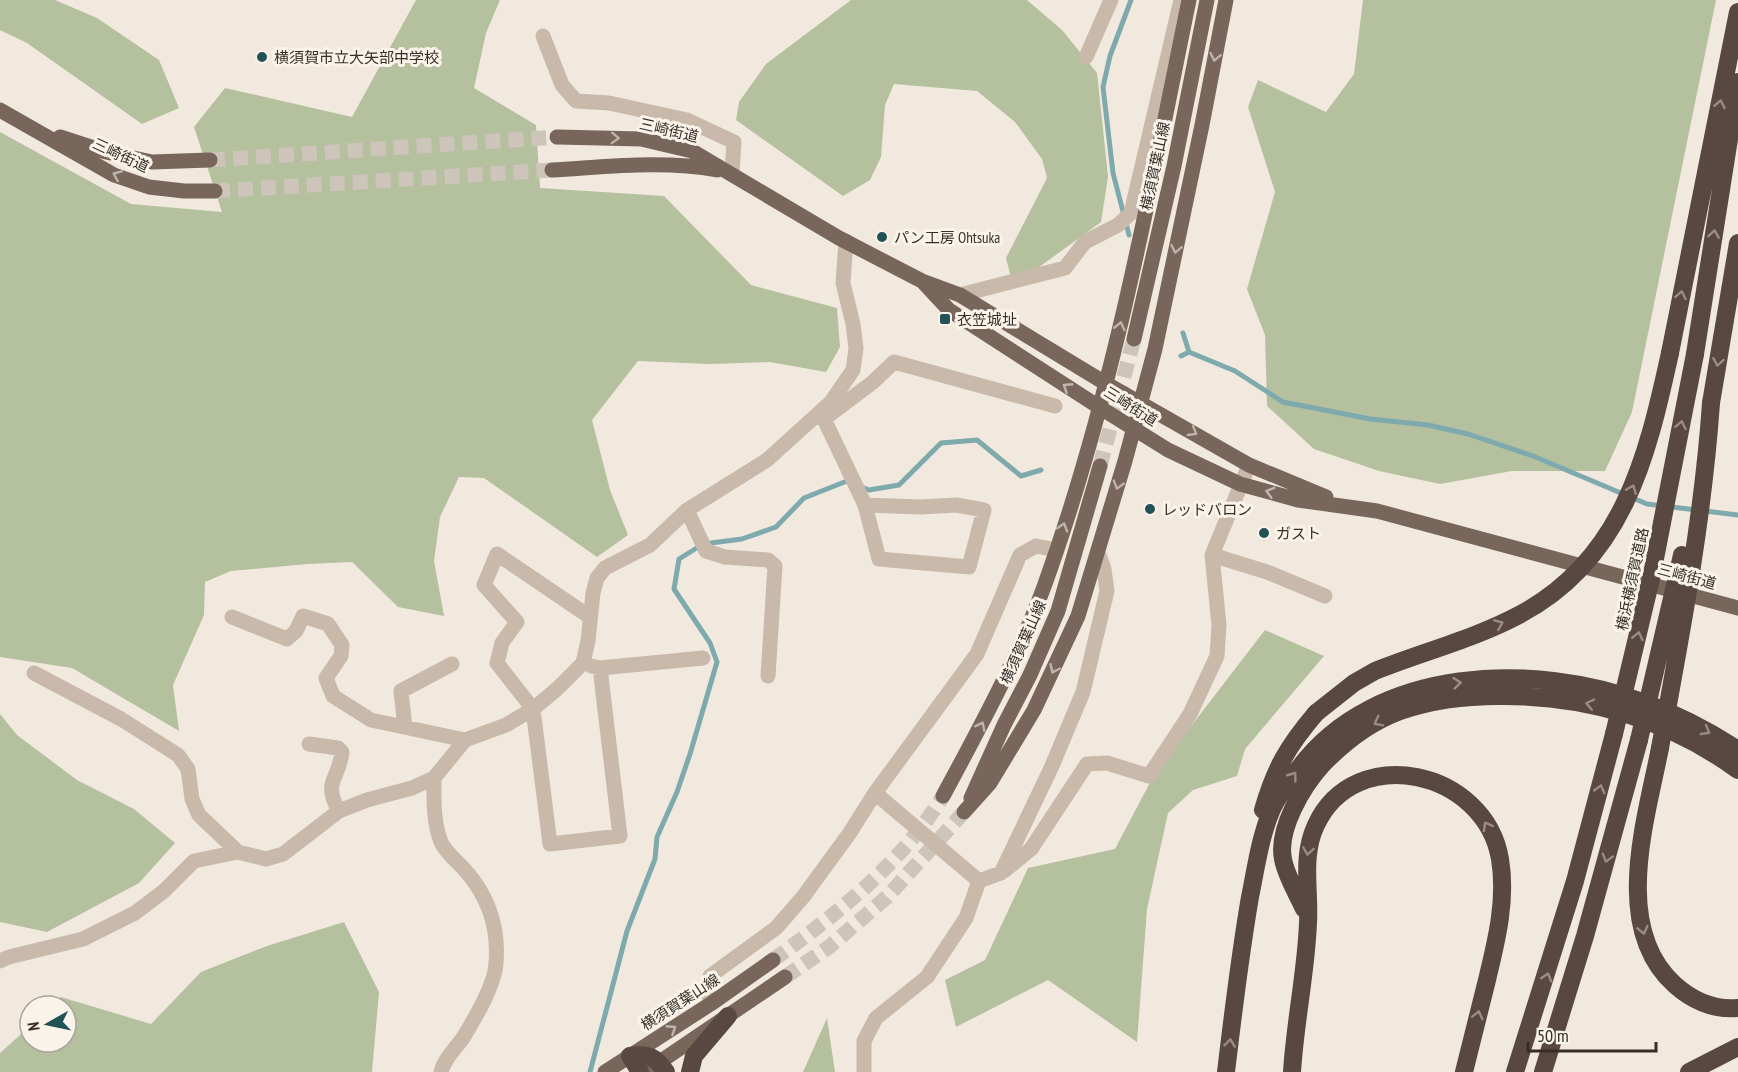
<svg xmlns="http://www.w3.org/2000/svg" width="1738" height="1072" viewBox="0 0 1738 1072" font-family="'PT Sans Narrow','Noto Sans JP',sans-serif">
<rect width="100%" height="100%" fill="#f2e9de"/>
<path fill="#b4c09e" d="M 0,0 L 55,0 L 97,18 L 159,60 L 179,108 L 142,124 L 27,43 L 0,30 Z
M 416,0 L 500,0 L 486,33 L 474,88 L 536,125 L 540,188 L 664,196 L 751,285 L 837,308 L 840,347 L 826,372 L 770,362 L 710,364 L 638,361 L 592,420 L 610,490 L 628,535 L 597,557 L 484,478 L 459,477 L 440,517 L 434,561 L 444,616 L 398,607 L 352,562 L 307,564 L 231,571 L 205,582 L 204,615 L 173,685 L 179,731 L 72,668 L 0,657 L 0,132 L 131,204 L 222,212 L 194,127 L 225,88 L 352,117 Z
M 851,0 L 1027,0 L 1062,30 L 1097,73 L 1108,177 L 1101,222 L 1020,281 L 1010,274 L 1006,258 L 1047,178 L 1042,159 L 1015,122 L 977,91 L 894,84 L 885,105 L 881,157 L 870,180 L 843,196 L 736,120 L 739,102 L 766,64 Z
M 1363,0 L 1716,0 L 1632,412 L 1605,471 L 1512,471 L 1440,484 L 1379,471 L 1314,449 L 1267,406 L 1265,335 L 1247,289 L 1275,192 L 1248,107 L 1258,80 L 1326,112 L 1354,74 Z
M 1265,630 L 1324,656 L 1245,749 L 1237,776 L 1193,790 L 1168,813 L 1147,909 L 1137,1042 L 1048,980 L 956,1027 L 945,980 L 985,960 L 1028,868 L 1115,849 L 1155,773 Z
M 0,714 L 17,735 L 77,780 L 134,809 L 175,843 L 139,883 L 47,932 L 0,922 Z
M 344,922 L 379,992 L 372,1072 L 0,1072 L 0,1053 L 30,1026 L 30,1042 L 66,1042 L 66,1006 L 51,1006 L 61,997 L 151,1024 L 201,972 L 267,946 Z
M 827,1018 L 835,1072 L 803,1072 Z"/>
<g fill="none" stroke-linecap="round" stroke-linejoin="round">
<path stroke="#7eaaae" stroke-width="5" d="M 1129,235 L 1113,173 L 1103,87 L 1110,56 L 1131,0
M 1183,333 L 1189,352
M 1189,352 L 1235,371 L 1283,402 L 1370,419 L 1428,425 L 1468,434 L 1533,456 L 1647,504 L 1738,515
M 1181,356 L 1189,352
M 859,486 L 869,490 L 899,485 L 941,443 L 977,440 L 1021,476 L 1041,470
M 590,1072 L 627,931 L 655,859 L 657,837 L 677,792 L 690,754 L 717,662 L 710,643 L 674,589 L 679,559 L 703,544 L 742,539 L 776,527 L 804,498 L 847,481 L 850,482"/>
<path stroke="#cdc4ba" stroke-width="15" stroke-dasharray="15 8" stroke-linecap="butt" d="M 210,160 L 557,137
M 215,191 L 552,170
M 1100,466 L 1134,339
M 773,960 C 837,914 901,864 943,796
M 785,977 L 829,947 L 887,897 L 964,812"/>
<path stroke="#c9b9aa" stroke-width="15" d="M 543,36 L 562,85 L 576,101 L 609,103 L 687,120 L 734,142 L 732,173
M 1086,57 L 1111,0
M 960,295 L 1065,268 L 1085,242 L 1118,225 L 1131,213 L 1181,0
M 816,417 L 824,419 L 865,505 L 879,559 L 969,567 L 984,510 L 956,505 L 920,507 L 865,505
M 824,419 L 873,382 L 894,362 L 1055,406
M 687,510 L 706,551 L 725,557 L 768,560 L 775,566 L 768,676
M 1212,555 L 1267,572 L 1325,596
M 232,617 L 287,639 L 296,631 L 303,616 L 328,624 L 342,645 L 341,656 L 326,678 L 333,696 L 371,720 L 465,740
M 590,617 L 497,554 L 484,585 L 517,622 L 502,643 L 497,663 L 533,709 L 550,844 L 620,836 L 600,668
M 591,666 L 600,668 L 703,658
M 34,673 L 121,719 L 178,755 L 188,769 L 192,799 L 199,815 L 238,852
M 405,727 L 401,691 L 452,664
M 309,744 L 338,748 L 342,752 C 339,780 322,781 339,811
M 434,778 C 434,799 433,822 441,842 C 445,852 458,862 465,870 C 488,896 499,927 496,963 C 495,985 475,1018 463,1038 C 455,1049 444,1059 441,1072
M 875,793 L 979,881
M 1004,871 L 1031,849 L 1087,764 L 1107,763 L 1149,776 L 1190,714 L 1217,656 L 1219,625 L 1212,555 L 1249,465
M 0,961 L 9,957 L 83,939 L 135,913 L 164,891 L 194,861 L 238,852 L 266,859 L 283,854 L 339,811 L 367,800 L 412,788 L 434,778 L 465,740 L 506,725 L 533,709 L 557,689 L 583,663 L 588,641 L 593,593 L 597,578 L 605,568 L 650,545 L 687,510 L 767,460 L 831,402 L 853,370 L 856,348 L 853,324 L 843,283 L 846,241
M 712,1003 L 706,989 L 710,976 L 776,928 L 803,897 L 849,834 L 875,793 L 977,654 L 1020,555 L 1036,546 L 1056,550
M 864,1072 L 864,1041 L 876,1018 L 927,977 L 966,918 L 979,881 L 1001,873 L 1052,766 L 1083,692 L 1107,591 L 1104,569 L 1098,552"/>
<path stroke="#78665b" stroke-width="15" d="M 0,110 L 114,175 L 149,187 L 184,191 L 215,191
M 60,137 L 106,152 L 152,162 L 210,160
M 557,137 L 641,139 L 692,151 L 839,238 L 922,281 L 960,295 L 1105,383 L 1249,465 L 1326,497
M 552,170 C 607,167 663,160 717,170
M 922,281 L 949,310 L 1099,407 L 1168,450 L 1240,484 L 1298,500 L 1377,511 L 1738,608
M 1134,339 L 1174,166 L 1207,0
M 943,796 C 980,727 1018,658 1045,584 C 1113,395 1149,196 1189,0
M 971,798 L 1004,725 L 1030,675 L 1058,611 L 1100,466
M 964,812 L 990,783 L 1034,710 L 1078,616 L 1125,461 L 1155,349 L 1202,125 L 1226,0
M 605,1072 L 712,1003 L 773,960
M 645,1072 L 785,977"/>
<path stroke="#584841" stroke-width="18" d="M 1670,353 L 1738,12
M 1695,354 L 1738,82
M 1711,403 L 1738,243
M 1660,748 C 1646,820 1611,928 1675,985 C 1693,1001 1714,1010 1738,1008
M 1263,810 C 1275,768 1288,746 1316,713
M 1304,909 C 1297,893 1286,876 1283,859 C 1277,829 1303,786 1322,765 C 1344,742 1370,722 1400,711 C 1432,700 1466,696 1499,696 C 1585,695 1668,719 1738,770
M 640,1072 L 630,1056 C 648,1053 656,1057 666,1072
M 690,1072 L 694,1056 L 728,1016
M 1226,1072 C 1233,1013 1240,955 1250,897 C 1256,868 1260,837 1272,809 C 1279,794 1289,781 1299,768 C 1375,666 1535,661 1645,703 C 1678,715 1709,731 1738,750
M 1292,1072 C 1295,1022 1306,973 1308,923 C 1310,889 1301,857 1316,825 C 1355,741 1485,770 1500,859 C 1507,901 1496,943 1486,984 C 1479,1013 1471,1043 1464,1072
M 1515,1072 L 1575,881 L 1614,734
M 1543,1072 L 1585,936 L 1639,740
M 1689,1072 L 1738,1047"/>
<path stroke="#584841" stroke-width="18" d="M 1316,713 L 1354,683 L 1375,671 C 1422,652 1474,639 1519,615 C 1623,560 1647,458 1670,353
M 1614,734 L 1651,579 L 1695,354
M 1639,740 L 1682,555
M 1660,748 C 1681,634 1703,519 1711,403"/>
</g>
<defs><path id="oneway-chevron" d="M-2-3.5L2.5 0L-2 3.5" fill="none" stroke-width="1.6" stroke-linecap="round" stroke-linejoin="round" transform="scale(1.5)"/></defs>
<g stroke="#bfb4aa">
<use href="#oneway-chevron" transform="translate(1215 57) rotate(101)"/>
<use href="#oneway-chevron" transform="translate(615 138) rotate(2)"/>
<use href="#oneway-chevron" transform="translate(117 175) rotate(-157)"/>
<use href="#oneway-chevron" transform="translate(1176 249) rotate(102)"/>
<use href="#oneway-chevron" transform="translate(1120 326) rotate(-77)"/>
<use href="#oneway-chevron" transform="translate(1067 387) rotate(-147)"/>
<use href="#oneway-chevron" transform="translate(1193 432) rotate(30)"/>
<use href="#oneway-chevron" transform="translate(1118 485) rotate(106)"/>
<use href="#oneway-chevron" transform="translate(1270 492) rotate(-164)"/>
<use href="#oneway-chevron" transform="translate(1063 527) rotate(-73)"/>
<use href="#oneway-chevron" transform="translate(1054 669) rotate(115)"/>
<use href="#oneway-chevron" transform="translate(981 726) rotate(-63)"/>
<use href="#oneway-chevron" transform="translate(672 1029) rotate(-33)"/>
</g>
<g stroke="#988c85">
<use href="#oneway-chevron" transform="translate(1720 104) rotate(-79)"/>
<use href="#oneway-chevron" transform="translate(1714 234) rotate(-81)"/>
<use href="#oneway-chevron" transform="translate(1681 295) rotate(-79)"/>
<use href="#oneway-chevron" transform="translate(1718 362) rotate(100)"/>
<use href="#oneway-chevron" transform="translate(1681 425) rotate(-79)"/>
<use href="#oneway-chevron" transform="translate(1632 489) rotate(-68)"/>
<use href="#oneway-chevron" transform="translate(1499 624) rotate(-23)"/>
<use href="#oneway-chevron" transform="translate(1638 636) rotate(-77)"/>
<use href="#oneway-chevron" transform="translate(1457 683) rotate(-6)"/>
<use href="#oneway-chevron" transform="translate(1590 704) rotate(-168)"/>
<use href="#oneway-chevron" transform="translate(1378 722) rotate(153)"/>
<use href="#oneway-chevron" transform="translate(1706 731) rotate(30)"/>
<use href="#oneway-chevron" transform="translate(1293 776) rotate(-53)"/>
<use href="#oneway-chevron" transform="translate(1600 789) rotate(-75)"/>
<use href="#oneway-chevron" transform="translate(1487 826) rotate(-119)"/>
<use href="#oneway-chevron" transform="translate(1308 851) rotate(99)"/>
<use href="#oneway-chevron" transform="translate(1607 858) rotate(106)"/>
<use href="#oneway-chevron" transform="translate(1643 930) rotate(77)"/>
<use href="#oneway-chevron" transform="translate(1547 977) rotate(-73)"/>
<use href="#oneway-chevron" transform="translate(1478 1015) rotate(-76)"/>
<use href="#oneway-chevron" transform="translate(1230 1043) rotate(-83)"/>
</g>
<g fill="#205257" stroke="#f9f3ea" stroke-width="2">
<circle cx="262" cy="57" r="6"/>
<circle cx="882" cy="237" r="6"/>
<rect x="939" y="313" width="12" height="12" rx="3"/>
<circle cx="1150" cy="509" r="6"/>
<circle cx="1264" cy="533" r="6"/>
</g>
<g text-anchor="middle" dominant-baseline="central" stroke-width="6" stroke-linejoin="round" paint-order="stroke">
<g font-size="15" fill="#372e29" stroke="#f9f3ea" text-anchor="start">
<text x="274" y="57">横須賀市立大矢部中学校</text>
<text x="894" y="237">パン工房 Ohtsuka</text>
<text x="957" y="319">衣笠城址</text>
<text x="1162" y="509">レッドバロン</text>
<text x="1276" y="533">ガスト</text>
</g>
<g font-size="15" fill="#372e29" stroke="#f9f3ea">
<text transform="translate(669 130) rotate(13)">三崎街道</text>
<text transform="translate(121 155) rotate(25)">三崎街道</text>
<text transform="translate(1155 166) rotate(-78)">横須賀葉山線</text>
<text transform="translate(1131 406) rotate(32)">三崎街道</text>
<text transform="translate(1687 576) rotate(15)">三崎街道</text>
<text transform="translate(1632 579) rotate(-78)">横浜横須賀道路</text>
<text transform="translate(1023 642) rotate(-66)">横須賀葉山線</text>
<text transform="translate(680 1002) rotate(-33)">横須賀葉山線</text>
</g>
</g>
<g transform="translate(48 1024) rotate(261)"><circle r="28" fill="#f9f3ea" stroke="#aba49d" stroke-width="1.5"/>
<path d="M0-4.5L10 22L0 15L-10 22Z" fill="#205257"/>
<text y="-9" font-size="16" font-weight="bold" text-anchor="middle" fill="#372e29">N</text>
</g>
<path d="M1528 1042v9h128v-9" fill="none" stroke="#372e29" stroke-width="3"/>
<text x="1537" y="1042" font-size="18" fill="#372e29" stroke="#f9f3ea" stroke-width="4.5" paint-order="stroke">50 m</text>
</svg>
